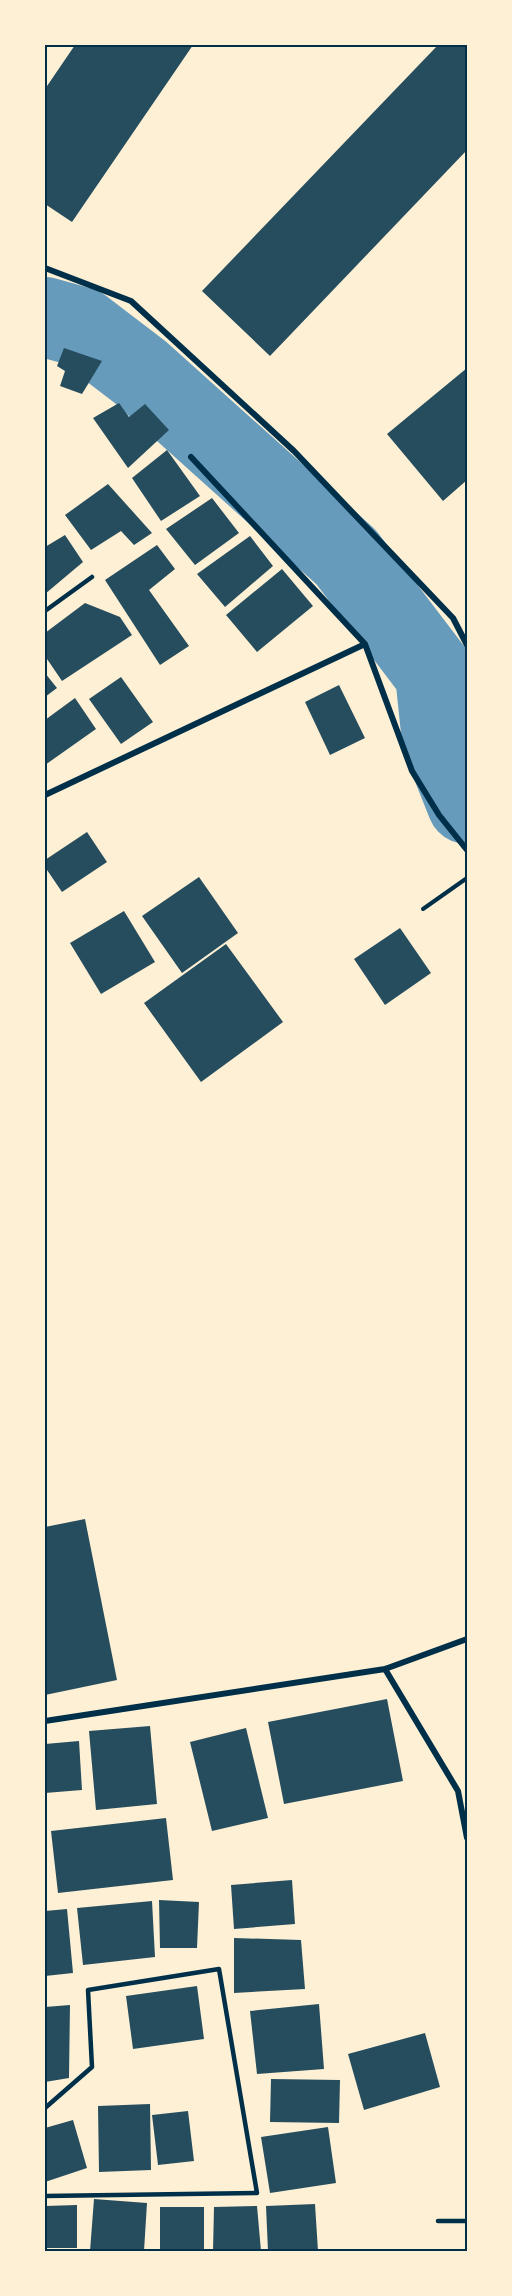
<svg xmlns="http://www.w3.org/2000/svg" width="512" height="2296" viewBox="0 0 512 2296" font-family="'Roboto Condensed',sans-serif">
<rect width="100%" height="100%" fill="#fdf0d5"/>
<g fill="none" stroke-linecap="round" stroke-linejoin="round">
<path stroke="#669bbc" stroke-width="80" d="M 45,317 L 81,327 L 140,372 L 346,557 L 435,674 L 442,741 L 467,804"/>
</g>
<path fill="#264d5e" d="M 75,45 L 193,45 L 72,222 L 45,204 L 45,89 Z
M 438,45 L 467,45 L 467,150 L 270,356 L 202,291 Z
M 64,348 L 102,361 L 82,394 L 60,386 L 65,371 L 57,366 Z
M 467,368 L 467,480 L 443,501 L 387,434 Z
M 119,403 L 129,417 L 145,404 L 169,430 L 128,468 L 93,418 Z
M 167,450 L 200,496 L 161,521 L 132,478 Z
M 108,484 L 152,533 L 134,545 L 121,531 L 91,550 L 65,515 Z
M 212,498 L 239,533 L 195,565 L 166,529 Z
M 65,535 L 83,562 L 45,594 L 45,547 Z
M 250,536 L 273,566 L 225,607 L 197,574 Z
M 157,545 L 175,569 L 149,590 L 189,646 L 160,665 L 105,580 Z
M 282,569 L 313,606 L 257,652 L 226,615 Z
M 85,603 L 120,617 L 132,635 L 62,681 L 45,656 L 45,633 Z
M 45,673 L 57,688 L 45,697 Z
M 121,677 L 153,722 L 121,744 L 89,699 Z
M 339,685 L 365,738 L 330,755 L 305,702 Z
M 75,698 L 96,729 L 45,765 L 45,720 Z
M 87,832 L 107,862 L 62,892 L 45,867 L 45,860 Z
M 199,877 L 238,933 L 182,973 L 142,916 Z
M 124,911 L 155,962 L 101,994 L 70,943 Z
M 400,928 L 431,973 L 385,1005 L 354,959 Z
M 226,944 L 283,1022 L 201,1082 L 144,1003 Z
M 85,1519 L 117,1680 L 45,1695 L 45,1527 Z
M 387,1699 L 403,1781 L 284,1804 L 268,1722 Z
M 150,1726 L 157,1804 L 96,1810 L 89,1731 Z
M 246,1728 L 268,1818 L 212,1831 L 190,1742 Z
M 79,1741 L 82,1790 L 45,1793 L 45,1744 Z
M 166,1818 L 173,1880 L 58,1893 L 51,1831 Z
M 292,1880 L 295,1924 L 234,1929 L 231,1885 Z
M 159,1900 L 199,1902 L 197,1948 L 160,1948 Z
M 152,1901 L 155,1957 L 83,1965 L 77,1908 Z
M 67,1909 L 73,1973 L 45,1976 L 45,1911 Z
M 234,1938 L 301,1940 L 305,1989 L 234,1993 Z
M 197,1986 L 204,2039 L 133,2049 L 126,1996 Z
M 319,2004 L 324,2069 L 257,2074 L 250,2011 Z
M 70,2005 L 69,2078 L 45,2082 L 45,2007 Z
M 425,2033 L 440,2087 L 364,2110 L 348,2054 Z
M 271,2079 L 340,2080 L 339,2123 L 270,2122 Z
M 150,2104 L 151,2170 L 99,2172 L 98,2106 Z
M 188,2111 L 194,2161 L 158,2165 L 152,2115 Z
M 73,2120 L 87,2168 L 45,2182 L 45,2128 Z
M 328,2127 L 336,2183 L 270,2193 L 261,2137 Z
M 94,2199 L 147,2203 L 144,2251 L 90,2251 Z
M 315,2204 L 318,2251 L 268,2251 L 266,2206 Z
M 77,2205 L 77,2248 L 45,2248 L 45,2206 Z
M 257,2206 L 261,2251 L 213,2251 L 214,2207 Z
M 160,2207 L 204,2207 L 204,2251 L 160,2251 Z"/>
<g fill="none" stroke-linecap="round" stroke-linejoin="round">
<path stroke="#003049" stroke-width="4" d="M 423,909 L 467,878"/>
<path stroke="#003049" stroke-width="4.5" d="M 45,611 L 92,577
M 45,2108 L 92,2067 L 88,1990 L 219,1969 L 257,2193 L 45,2196
M 438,2221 L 467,2221"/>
<path stroke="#003049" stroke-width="6" d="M 45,268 L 131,301 L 294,451 L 453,618 L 467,645
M 191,457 L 365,644 L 412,771 L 439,815 L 467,850
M 45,795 L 365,644
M 385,1669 L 458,1791 L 467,1838
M 45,1721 L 385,1669 L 467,1639"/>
</g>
<rect width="512" height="2296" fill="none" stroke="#fdf0d5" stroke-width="93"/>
<rect x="46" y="46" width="420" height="2204" fill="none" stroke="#003049" stroke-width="2"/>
</svg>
